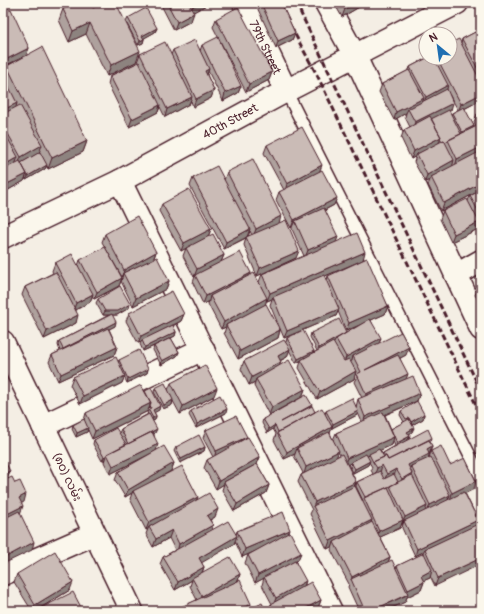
<svg xmlns="http://www.w3.org/2000/svg" width="484" height="614" viewBox="0 0 484 614" font-family="Pangolin,'Noto Sans Myanmar',sans-serif">
<rect width="100%" height="100%" fill="#f4eee4"/>
<filter id="ink" filterUnits="userSpaceOnUse"><feTurbulence type="fractalNoise" baseFrequency=".025" numOctaves="2"/><feDisplacementMap in="SourceGraphic" scale="8" xChannelSelector="R" yChannelSelector="G"/><feConvolveMatrix kernelMatrix="1 2 1 2 8 2 1 2 1" color-interpolation-filters="sRGB"/></filter>
<g filter="url(#ink)">
<g fill="none" stroke-linecap="round" stroke-linejoin="round">
<defs>
<path id="service" d="M 286,91 L 481,477"/>
<g id="minor">
<path id="s1" d="M 244,3 L 286,91"/>
<path d="M 326,3 L 355,56 L 481,329"/>
<path d="M 120,181 L 331,611"/>
<path id="s2" d="M 3,237 L 120,181 L 286,91 L 457,3"/>
<path d="M 456,275 L 481,261"/>
<path d="M 3,342 L 132,611"/>
<path d="M 43,426 L 203,349"/>
<path d="M 3,574 L 94,534"/>
</g>
</defs>
<use href="#service" stroke="#4a1f2b" stroke-width="14"/>
<use href="#minor" stroke="#4a1f2b" stroke-width="25"/>
<use href="#service" stroke="#fbf7ec" stroke-width="11"/>
<use href="#minor" stroke="#fbf7ec" stroke-width="22"/>
<path stroke="#4a1f2b" stroke-width="3" stroke-dasharray="6 3" stroke-linecap="butt" d="M 278,3 L 317,75 L 481,415
M 296,3 L 481,391"/>
</g>
<path fill="#aea19d" stroke="#4a1f2b" fill-rule="evenodd" d="M 160,3 L 210,3 L 193,12 L 191,21 L 174,30 Z
M 255,3 L 281,3 L 295,33 L 292,40 L 276,48 Z
M 334,3 L 366,3 L 342,17 Z
M 93,8 L 136,62 L 107,76 L 86,34 L 69,42 L 59,20 L 63,9 Z
M 3,13 L 29,48 L 26,55 L 87,141 L 83,152 L 48,169 L 47,166 L 45,169 L 26,180 L 25,178 L 24,181 L 3,193 L 3,75 L 7,66 L 14,62 L 4,66 L 3,64 Z
M 128,18 L 157,28 L 155,32 L 144,38 L 144,39 L 143,43 L 138,45 L 126,22 Z
M 216,19 L 272,72 L 269,80 L 246,92 L 213,27 Z
M 481,29 L 481,100 L 464,109 L 474,126 L 473,128 L 476,126 L 474,122 L 477,114 L 481,112 L 481,190 L 441,211 L 428,185 L 430,180 L 425,182 L 414,162 L 416,156 L 411,159 L 401,138 L 404,130 L 410,127 L 405,117 L 406,113 L 394,120 L 379,92 L 382,84 L 409,70 L 410,67 L 427,58 L 450,58 L 461,43 L 462,39 ZM 449,94 L 458,110 L 452,113 L 451,115 L 449,111 L 451,110 Z
M 202,45 L 241,86 L 238,93 L 223,101 L 208,71 L 207,75 L 214,90 L 211,98 L 193,107 L 191,101 L 189,104 L 165,117 L 160,107 L 158,112 L 129,127 L 108,84 L 110,76 L 137,63 L 137,62 L 140,54 L 171,55 L 173,50 L 200,51 Z
M 267,145 L 320,170 L 334,205 L 325,210 L 336,243 L 363,260 L 325,276 L 327,280 L 328,276 L 388,306 L 385,314 L 371,320 L 379,343 L 406,355 L 400,358 L 406,379 L 420,393 L 417,401 L 385,415 L 391,429 L 404,422 L 400,415 L 401,411 L 424,414 L 423,419 L 412,425 L 412,432 L 409,434 L 410,436 L 409,439 L 432,438 L 430,443 L 432,446 L 428,458 L 429,458 L 431,451 L 450,465 L 474,489 L 465,493 L 478,520 L 435,586 L 430,576 L 430,578 L 423,581 L 424,582 L 421,590 L 407,597 L 405,602 L 385,611 L 359,611 L 348,587 L 349,584 L 331,550 L 333,546 L 327,549 L 310,514 L 312,510 L 298,482 L 301,475 L 303,473 L 294,456 L 295,454 L 284,459 L 274,440 L 276,434 L 273,429 L 267,433 L 262,423 L 263,419 L 312,405 L 311,407 L 315,412 L 325,414 L 326,411 L 356,407 L 358,399 L 362,398 L 354,382 L 357,376 L 355,374 L 354,379 L 317,399 L 299,368 L 301,361 L 296,363 L 289,350 L 287,357 L 280,361 L 281,362 L 279,366 L 305,389 L 302,397 L 269,415 L 254,386 L 255,382 L 249,385 L 241,369 L 244,361 L 286,342 L 287,338 L 314,351 L 313,353 L 317,351 L 310,337 L 311,333 L 346,333 L 362,324 L 346,331 L 338,311 L 336,316 L 284,338 L 270,305 L 272,299 L 267,301 L 267,300 L 265,304 L 280,330 L 278,338 L 238,359 L 224,333 L 226,327 L 221,329 L 208,304 L 209,301 L 203,304 L 193,283 L 195,276 L 194,277 L 183,256 L 186,248 L 181,251 L 159,211 L 162,204 L 211,229 L 208,237 L 224,255 L 221,262 L 251,273 L 250,275 L 262,289 L 259,282 L 262,274 L 304,256 L 292,229 L 292,227 L 291,228 L 276,200 L 279,192 L 284,190 L 264,153 ZM 358,413 L 362,422 L 336,433 L 333,440 L 330,433 L 332,428 L 357,415 ZM 393,441 L 395,446 L 383,453 L 382,454 L 380,450 L 392,445 ZM 338,452 L 340,455 L 336,457 ZM 369,462 L 372,467 L 371,470 L 373,474 L 357,482 L 356,486 L 363,501 L 355,486 L 356,482 L 348,464 L 351,463 L 350,466 L 353,473 L 368,465 ZM 402,523 L 402,524 L 403,524 L 402,528 L 415,556 L 423,552 L 423,554 L 397,566 L 396,568 L 388,562 L 390,557 L 380,537 L 400,528 Z
M 227,172 L 279,223 L 296,258 L 257,276 L 244,245 L 246,238 L 224,249 L 190,186 L 193,178 L 224,180 ZM 250,231 L 252,235 L 248,237 Z
M 481,190 L 481,222 L 478,224 L 476,230 L 451,242 L 440,219 L 443,211 L 468,201 L 470,196 Z
M 105,234 L 156,252 L 154,258 L 169,281 L 166,289 L 133,306 L 121,281 L 122,277 L 102,242 Z
M 80,260 L 122,278 L 119,286 L 94,299 L 92,296 L 90,302 L 76,310 L 76,323 L 44,339 L 22,295 L 25,287 L 53,273 L 52,271 L 55,263 L 78,266 Z
M 481,283 L 481,305 L 475,295 L 479,284 Z
M 98,299 L 129,308 L 117,315 L 112,315 L 115,326 L 109,329 L 117,347 L 114,355 L 58,381 L 49,362 L 52,355 L 60,351 L 58,345 L 59,341 L 109,315 L 103,315 L 96,303 Z
M 129,313 L 184,314 L 181,321 L 173,326 L 176,332 L 175,336 L 171,338 L 179,352 L 177,356 L 161,365 L 153,350 L 154,346 L 166,341 L 143,351 L 140,344 L 141,342 L 138,343 L 126,321 Z
M 119,360 L 148,369 L 147,373 L 127,383 L 124,377 L 122,383 L 80,404 L 70,385 L 73,377 L 118,362 Z
M 171,383 L 214,396 L 180,414 L 173,401 L 172,405 L 163,409 L 154,392 L 155,388 L 168,390 Z
M 145,391 L 159,410 L 154,412 L 156,416 L 155,420 L 152,421 L 155,433 L 154,434 L 156,451 L 110,474 L 104,462 L 105,459 L 102,461 L 93,444 L 94,440 L 119,433 L 121,429 L 148,414 L 147,413 L 148,411 L 92,439 L 88,430 L 87,432 L 76,437 L 72,429 L 73,425 L 84,420 L 86,413 Z
M 191,411 L 226,413 L 196,428 L 189,415 Z
M 206,430 L 246,438 L 260,457 L 257,464 L 269,485 L 266,493 L 234,511 L 222,490 L 224,484 L 216,489 L 204,468 L 207,460 L 213,457 L 203,438 Z
M 176,447 L 205,447 L 204,451 L 180,463 L 174,451 Z
M 174,463 L 171,471 L 163,476 L 197,500 L 215,517 L 210,520 L 213,525 L 211,530 L 236,535 L 237,531 L 289,533 L 298,560 L 296,562 L 304,586 L 321,600 L 318,608 L 313,611 L 269,611 L 271,604 L 272,604 L 262,585 L 264,578 L 255,583 L 245,563 L 248,555 L 253,552 L 242,557 L 235,541 L 234,544 L 201,562 L 204,567 L 202,573 L 240,574 L 238,581 L 249,610 L 266,611 L 178,611 L 179,608 L 197,600 L 190,586 L 192,580 L 175,590 L 160,564 L 163,557 L 175,550 L 169,538 L 153,547 L 146,534 L 148,529 L 146,530 L 130,499 L 132,493 L 125,497 L 115,480 L 118,472 Z
M 17,574 L 70,590 L 37,610 L 83,611 L 32,611 L 14,582 Z"/>
<path fill="#8d837f" stroke="#4a1f2b" d="M 3,3 L 8,3 L 7,4 L 3,6 Z
M 199,3 L 210,3 L 190,14 L 193,6 Z
M 355,3 L 366,3 L 342,17 L 345,9 Z
M 194,13 L 191,21 L 174,30 L 177,22 Z
M 90,23 L 86,34 L 69,42 L 73,31 Z
M 157,28 L 155,32 L 141,40 L 142,36 Z
M 295,33 L 292,40 L 276,48 L 278,41 Z
M 144,39 L 143,43 L 138,45 L 140,41 Z
M 29,48 L 26,56 L 4,66 L 7,59 Z
M 140,51 L 136,62 L 107,76 L 111,65 Z
M 209,69 L 206,77 L 205,71 Z
M 272,72 L 269,80 L 246,92 L 249,84 Z
M 448,85 L 446,93 L 423,105 L 426,97 Z
M 241,86 L 238,93 L 223,101 L 225,93 Z
M 214,90 L 211,98 L 193,107 L 196,99 Z
M 481,94 L 481,100 L 458,112 L 461,104 Z
M 192,97 L 189,104 L 165,117 L 167,109 Z
M 424,98 L 421,106 L 408,109 L 406,113 L 394,120 L 396,112 Z
M 17,103 L 15,111 L 3,117 L 3,110 Z
M 453,103 L 451,110 L 412,130 L 415,122 Z
M 160,105 L 158,112 L 129,127 L 132,119 Z
M 474,126 L 472,130 L 461,136 L 462,132 Z
M 7,132 L 4,140 L 3,140 L 3,134 Z
M 441,137 L 438,145 L 417,154 L 416,156 L 411,159 L 414,151 Z
M 87,141 L 83,152 L 48,169 L 52,158 Z
M 42,145 L 39,153 L 18,165 L 21,157 Z
M 481,147 L 481,154 L 455,167 L 457,159 Z
M 18,157 L 15,165 L 3,171 L 6,164 Z
M 454,160 L 452,168 L 431,177 L 430,180 L 425,182 L 427,175 Z
M 47,165 L 45,169 L 26,180 L 28,176 Z
M 322,165 L 319,173 L 285,191 L 287,184 Z
M 27,174 L 24,181 L 3,193 L 3,186 Z
M 481,183 L 481,190 L 441,211 L 444,203 Z
M 337,198 L 334,205 L 296,225 L 295,221 L 292,227 L 291,228 L 294,220 Z
M 281,216 L 279,224 L 253,237 L 256,229 Z
M 481,216 L 481,222 L 478,224 Z
M 479,222 L 476,230 L 451,242 L 454,234 Z
M 211,229 L 208,237 L 181,251 L 184,243 Z
M 250,229 L 247,237 L 224,249 L 226,242 Z
M 338,237 L 335,245 L 305,258 L 308,250 Z
M 299,251 L 296,258 L 257,276 L 260,268 Z
M 156,252 L 153,260 L 123,273 L 122,277 L 124,270 Z
M 365,252 L 363,260 L 273,298 L 273,297 L 272,299 L 267,301 L 270,293 Z
M 224,255 L 221,262 L 194,277 L 197,269 Z
M 251,273 L 248,281 L 210,296 L 209,301 L 203,304 L 206,296 Z
M 122,278 L 119,286 L 94,299 L 97,292 Z
M 169,281 L 166,289 L 133,306 L 136,298 Z
M 93,294 L 90,302 L 73,311 L 76,303 Z
M 267,298 L 265,306 L 226,325 L 226,327 L 221,329 L 224,322 Z
M 130,304 L 129,308 L 117,315 L 103,315 L 105,311 Z
M 388,306 L 385,314 L 346,331 L 349,323 Z
M 339,309 L 336,316 L 284,338 L 287,331 Z
M 184,314 L 181,321 L 142,341 L 142,340 L 141,342 L 138,343 L 141,336 Z
M 78,315 L 76,323 L 44,339 L 47,331 Z
M 116,322 L 115,326 L 62,353 L 63,349 Z
M 280,330 L 278,338 L 238,359 L 240,351 Z
M 176,332 L 175,336 L 143,351 L 145,347 Z
M 346,333 L 336,339 L 334,343 L 317,352 L 319,348 Z
M 381,338 L 378,346 L 353,356 L 352,361 L 343,365 L 346,357 Z
M 117,347 L 114,355 L 58,381 L 61,374 Z
M 409,347 L 406,355 L 362,378 L 365,370 Z
M 290,349 L 287,357 L 275,363 L 278,356 Z
M 314,351 L 312,355 L 296,363 L 298,359 Z
M 179,352 L 177,356 L 161,365 L 162,361 Z
M 281,362 L 278,369 L 256,379 L 255,382 L 249,385 L 252,377 Z
M 148,369 L 147,373 L 127,383 L 128,379 Z
M 356,371 L 354,379 L 317,399 L 320,392 Z
M 408,374 L 405,382 L 363,402 L 366,394 Z
M 125,376 L 122,383 L 80,404 L 83,396 Z
M 217,388 L 214,396 L 180,414 L 183,406 Z
M 305,389 L 302,397 L 269,415 L 272,407 Z
M 420,393 L 417,401 L 363,424 L 365,417 Z
M 173,400 L 172,405 L 163,409 L 164,405 Z
M 151,403 L 148,411 L 92,439 L 95,431 Z
M 160,406 L 159,410 L 152,414 L 153,410 Z
M 227,409 L 226,413 L 196,428 L 197,424 Z
M 358,411 L 357,415 L 332,428 L 329,435 L 297,448 L 295,454 L 284,459 L 287,452 L 332,427 L 333,424 Z
M 424,414 L 423,419 L 410,426 L 411,422 Z
M 156,416 L 155,420 L 151,422 L 153,418 Z
M 275,425 L 273,429 L 267,433 L 269,429 Z
M 88,428 L 87,432 L 76,437 L 77,433 Z
M 414,428 L 412,432 L 406,436 L 407,432 Z
M 157,429 L 155,433 L 127,448 L 128,444 Z
M 410,436 L 408,440 L 396,447 L 397,443 Z
M 247,437 L 244,444 L 214,459 L 216,451 Z
M 394,437 L 392,445 L 352,463 L 351,462 L 351,463 L 344,466 L 347,458 Z
M 158,444 L 156,451 L 110,474 L 113,466 Z
M 432,446 L 427,462 L 411,466 L 409,471 L 408,465 L 427,449 Z
M 205,447 L 204,451 L 180,463 L 181,459 Z
M 339,451 L 336,458 L 304,474 L 306,467 Z
M 106,455 L 105,459 L 102,461 L 104,457 Z
M 260,457 L 257,464 L 224,482 L 224,484 L 216,489 L 219,481 Z
M 370,461 L 368,465 L 353,473 L 355,469 Z
M 174,463 L 171,471 L 133,493 L 133,491 L 132,493 L 125,497 L 128,490 Z
M 382,465 L 380,473 L 374,476 L 377,468 Z
M 396,469 L 394,477 L 384,481 L 387,474 Z
M 10,471 L 7,479 L 3,481 L 3,474 Z
M 412,473 L 410,481 L 399,486 L 402,479 Z
M 476,481 L 474,489 L 450,501 L 452,493 Z
M 356,482 L 353,489 L 313,507 L 315,502 Z
M 269,485 L 266,493 L 234,511 L 237,504 Z
M 26,494 L 24,502 L 16,506 L 19,498 Z
M 450,495 L 447,502 L 427,512 L 430,505 Z
M 198,497 L 195,504 L 149,527 L 148,529 L 146,530 L 149,522 Z
M 23,506 L 20,514 L 3,522 L 3,516 Z
M 427,506 L 424,514 L 404,521 L 403,524 L 402,524 L 405,517 Z
M 218,509 L 215,517 L 204,523 L 207,516 Z
M 372,520 L 369,528 L 334,542 L 333,546 L 327,549 L 330,541 Z
M 403,520 L 400,528 L 376,539 L 379,531 Z
M 478,520 L 475,528 L 425,549 L 423,552 L 415,556 L 417,549 Z
M 213,525 L 210,533 L 177,552 L 179,544 Z
M 172,530 L 169,538 L 153,547 L 156,539 Z
M 290,530 L 287,538 L 242,557 L 245,549 Z
M 237,536 L 234,544 L 196,566 L 199,558 Z
M 34,542 L 32,550 L 3,564 L 3,560 L 4,558 Z
M 301,553 L 298,560 L 255,583 L 258,575 Z
M 390,557 L 387,565 L 351,580 L 352,577 Z
M 481,558 L 481,564 L 435,586 L 438,578 Z
M 204,567 L 201,575 L 192,578 L 192,580 L 175,590 L 178,582 Z
M 432,570 L 430,578 L 418,583 L 421,576 Z
M 240,574 L 237,582 L 199,604 L 202,596 Z
M 306,581 L 303,589 L 273,606 L 276,598 Z
M 73,582 L 70,590 L 35,611 L 33,611 L 35,605 Z
M 424,582 L 421,590 L 407,597 L 405,602 L 385,611 L 371,611 L 407,595 L 408,590 Z
M 321,600 L 318,608 L 313,611 L 301,611 Z
M 251,604 L 249,611 L 236,611 Z"/>
<path fill="#cabbb6" stroke="#4a1f2b" d="M 76,3 L 91,3 L 93,8 L 102,3 L 116,3 L 140,51 L 111,65 L 90,23 L 73,31 L 63,9 Z
M 167,3 L 189,3 L 194,13 L 177,22 Z
M 191,3 L 199,3 L 193,6 Z
M 261,3 L 281,3 L 295,33 L 278,41 Z
M 341,3 L 355,3 L 345,9 Z
M 238,7 L 272,72 L 249,84 L 216,19 Z
M 146,8 L 157,28 L 142,36 L 144,39 L 140,41 L 128,18 Z
M 11,9 L 29,48 L 7,59 L 3,50 L 3,13 Z
M 481,29 L 481,75 L 462,39 Z
M 218,37 L 241,86 L 225,93 L 202,45 Z
M 459,39 L 481,82 L 481,94 L 461,104 L 437,58 L 450,58 L 450,43 Z
M 195,40 L 209,69 L 205,71 L 214,90 L 196,99 L 173,50 Z
M 165,42 L 192,97 L 167,109 L 140,54 Z
M 42,47 L 87,141 L 52,158 L 7,66 Z
M 427,58 L 434,58 L 448,85 L 426,97 L 410,67 Z
M 139,62 L 160,105 L 132,119 L 110,76 Z
M 409,70 L 424,98 L 396,112 L 382,84 Z
M 3,75 L 17,103 L 3,110 Z
M 447,89 L 453,103 L 415,122 L 408,109 Z
M 20,105 L 42,145 L 21,157 L 7,132 L 3,134 L 3,114 Z
M 464,107 L 474,126 L 462,132 L 452,113 Z
M 449,110 L 461,134 L 445,142 L 444,140 L 442,141 L 440,138 L 441,137 L 431,119 Z
M 481,112 L 481,122 L 477,114 Z
M 430,116 L 441,137 L 414,151 L 404,130 Z
M 477,126 L 481,133 L 481,147 L 457,159 L 448,140 Z
M 302,127 L 322,165 L 287,184 L 267,145 Z
M 6,135 L 18,157 L 6,164 L 3,159 L 3,137 Z
M 444,140 L 454,160 L 427,175 L 417,154 Z
M 481,151 L 481,183 L 444,203 L 431,177 Z
M 40,152 L 47,165 L 28,176 L 21,163 Z
M 253,159 L 281,216 L 256,229 L 227,172 Z
M 20,161 L 27,174 L 3,186 L 3,167 L 4,169 Z
M 217,166 L 250,229 L 226,242 L 193,178 Z
M 322,170 L 337,198 L 294,220 L 279,192 Z
M 189,189 L 211,229 L 184,243 L 162,204 Z
M 481,190 L 481,216 L 470,196 Z
M 467,199 L 479,222 L 454,234 L 443,211 Z
M 324,208 L 338,237 L 308,250 L 295,221 Z
M 137,216 L 156,252 L 124,270 L 105,234 Z
M 286,220 L 299,251 L 260,268 L 246,237 Z
M 357,233 L 365,252 L 270,293 L 262,274 Z
M 213,234 L 224,255 L 197,269 L 186,248 Z
M 105,247 L 122,278 L 97,292 L 80,260 Z
M 240,252 L 251,273 L 206,296 L 195,275 Z
M 72,254 L 93,294 L 76,303 L 55,263 Z
M 157,257 L 169,281 L 136,298 L 123,273 Z
M 367,258 L 388,306 L 349,323 L 328,276 Z
M 56,272 L 78,315 L 47,331 L 25,287 Z
M 254,273 L 267,298 L 224,322 L 210,296 Z
M 324,275 L 339,309 L 287,331 L 273,297 Z
M 120,286 L 130,304 L 118,311 L 105,311 L 98,299 Z
M 172,291 L 184,314 L 141,336 L 129,313 Z
M 266,304 L 280,330 L 240,351 L 226,325 Z
M 112,314 L 116,322 L 63,349 L 59,341 Z
M 339,319 L 346,333 L 319,348 L 311,333 Z
M 370,319 L 381,338 L 346,357 L 336,339 Z
M 173,325 L 176,332 L 145,347 L 142,340 Z
M 108,328 L 117,347 L 61,374 L 52,355 Z
M 303,330 L 314,351 L 298,359 L 287,338 Z
M 401,332 L 409,347 L 365,370 L 398,355 L 408,374 L 366,394 L 357,374 L 361,372 L 353,356 Z
M 171,338 L 179,352 L 162,361 L 154,346 Z
M 284,340 L 290,349 L 278,356 L 281,362 L 252,377 L 244,361 Z
M 333,342 L 344,361 L 349,359 L 356,371 L 320,392 L 301,360 Z
M 139,350 L 148,369 L 128,379 L 119,360 Z
M 116,357 L 125,376 L 83,396 L 73,377 Z
M 289,360 L 305,389 L 272,407 L 256,379 Z
M 205,365 L 217,388 L 183,406 L 171,383 Z
M 413,376 L 420,393 L 365,417 L 358,399 Z
M 165,383 L 173,400 L 164,405 L 155,388 Z
M 141,385 L 151,403 L 95,431 L 86,413 Z
M 151,388 L 160,406 L 153,410 L 156,416 L 153,418 L 148,409 L 151,408 L 150,405 L 151,403 L 145,391 Z
M 220,395 L 227,409 L 197,424 L 191,411 Z
M 306,395 L 312,405 L 281,422 L 312,406 L 315,412 L 278,432 L 275,425 L 269,429 L 263,419 Z
M 352,398 L 358,411 L 333,424 L 326,411 Z
M 417,401 L 424,414 L 411,422 L 409,418 L 406,419 L 401,411 Z
M 322,408 L 332,427 L 287,452 L 277,433 Z
M 383,412 L 394,437 L 347,458 L 336,433 Z
M 149,414 L 157,429 L 128,444 L 121,429 Z
M 236,416 L 247,437 L 216,451 L 206,430 Z
M 84,419 L 88,428 L 77,433 L 73,425 Z
M 409,419 L 414,428 L 407,432 L 410,436 L 397,443 L 391,429 Z
M 116,428 L 126,444 L 107,454 L 107,455 L 104,457 L 94,440 Z
M 428,429 L 432,438 L 388,460 L 386,456 L 385,456 L 383,453 Z
M 152,432 L 158,444 L 113,466 L 107,454 Z
M 329,432 L 339,451 L 306,467 L 297,448 Z
M 199,435 L 205,447 L 181,459 L 176,447 Z
M 248,437 L 260,457 L 219,481 L 207,460 Z
M 429,440 L 432,446 L 427,449 L 429,454 L 408,465 L 412,473 L 402,479 L 396,469 L 387,474 L 382,465 L 377,468 L 373,462 L 386,456 L 388,460 Z
M 164,446 L 174,463 L 128,490 L 118,472 Z
M 441,446 L 450,465 L 465,458 L 476,481 L 452,493 L 431,451 Z
M 379,449 L 384,457 L 373,462 L 369,454 Z
M 342,454 L 356,482 L 315,502 L 301,475 Z
M 366,454 L 370,461 L 355,469 L 351,462 Z
M 431,457 L 450,495 L 430,505 L 411,466 Z
M 3,458 L 10,471 L 3,474 Z
M 257,464 L 269,485 L 237,504 L 224,482 Z
M 182,466 L 198,497 L 149,522 L 133,491 Z
M 380,471 L 384,479 L 394,474 L 398,482 L 388,487 L 365,497 L 357,482 Z
M 412,475 L 427,506 L 405,517 L 390,486 Z
M 12,477 L 15,483 L 20,481 L 26,494 L 19,498 L 23,506 L 3,516 L 3,481 Z
M 355,486 L 372,520 L 330,541 L 313,506 Z
M 388,487 L 403,520 L 379,531 L 364,498 Z
M 464,492 L 478,520 L 417,549 L 404,521 Z
M 209,493 L 218,509 L 207,516 L 213,525 L 179,544 L 172,530 L 156,539 L 149,527 Z
M 19,511 L 34,542 L 4,558 L 3,556 L 3,519 Z
M 283,512 L 290,530 L 245,549 L 237,531 Z
M 228,521 L 237,536 L 199,558 L 204,567 L 178,582 L 163,557 Z
M 372,522 L 390,557 L 352,577 L 334,542 Z
M 476,525 L 481,536 L 481,558 L 438,578 L 425,549 Z
M 290,532 L 301,553 L 258,575 L 248,555 Z
M 55,551 L 73,582 L 35,605 L 17,574 Z
M 424,553 L 432,570 L 421,576 L 424,582 L 408,590 L 397,566 Z
M 230,557 L 240,574 L 202,596 L 192,578 Z
M 392,560 L 408,594 L 371,611 L 365,611 L 351,579 Z
M 295,561 L 306,581 L 276,598 L 264,577 Z
M 240,580 L 251,604 L 236,611 L 180,611 L 179,608 Z
M 311,582 L 321,600 L 301,611 L 275,611 L 271,604 Z
M 73,592 L 83,611 L 35,611 Z
M 262,603 L 266,611 L 247,611 Z"/>
</g>
<g text-anchor="middle" dominant-baseline="central" stroke-width="4" stroke-linejoin="round" paint-order="stroke">
<g font-size="12" fill="#4a1f2b" stroke="#fbf7ec">
<text stroke="none"><textPath href="#s1" startOffset="49">79th Street</textPath></text>
<text stroke="none"><textPath href="#s2" startOffset="255">40th Street</textPath></text>
<text transform="translate(67 477) rotate(65)">(၈၀) လမ်း</text>
</g>
</g>
<rect width="484" height="614" fill="none" stroke="#fbf7ec" stroke-width="16"/>
<rect x="8" y="8" width="468" height="598" fill="none" stroke="#4a1f2b" stroke-width="1.5" filter="url(#ink)"/>
<g transform="translate(438 46) rotate(331)"><circle r="19" fill="#fbf7ec" stroke="#b4a19f"/>
<path d="M0-3L7 15L0 10L-7 15Z" fill="#1f6fb2"/>
<text y="-6" font-size="11" font-weight="bold" text-anchor="middle" fill="#4a1f2b">N</text>
</g>
</svg>
